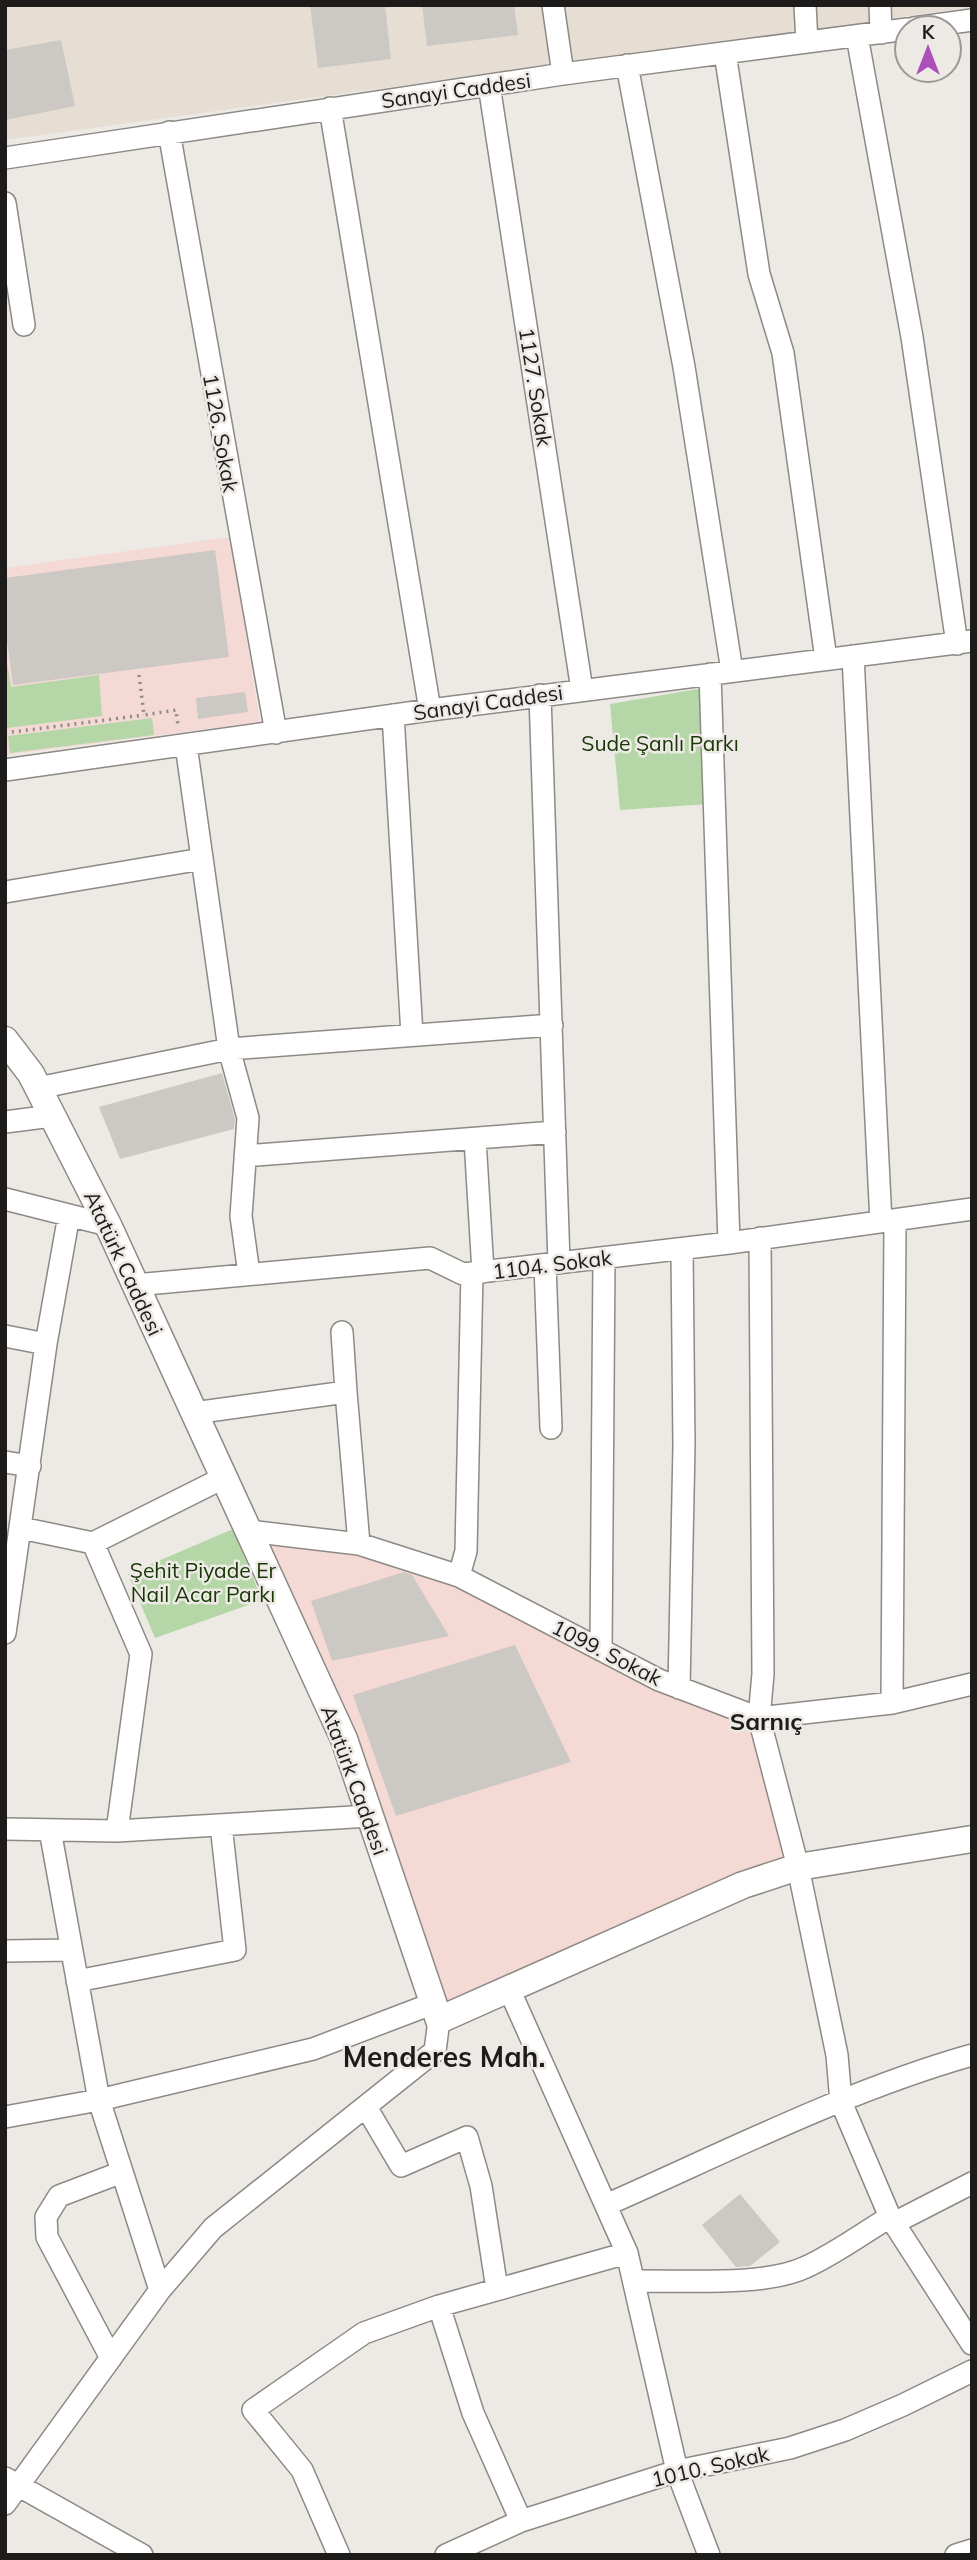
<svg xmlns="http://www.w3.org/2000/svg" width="977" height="2560" viewBox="0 0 977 2560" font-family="Mulish,sans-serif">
<rect width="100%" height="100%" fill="#ede9e5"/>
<path fill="#e6ddd3" d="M 5,5 L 972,5 L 972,7 L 5,140 Z"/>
<path fill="#f4d9d4" d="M 230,537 L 260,722 L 5,755 L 5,568 Z
M 249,1531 L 459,1576 L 759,1718 L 798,1867 L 439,2020 Z"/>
<path fill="#b5d7a7" d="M 5,663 L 7,663 L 11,687 L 99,675 L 102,716 L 7,728 Z
M 704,688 L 708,804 L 620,810 L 610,704 Z
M 152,718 L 154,735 L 10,753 L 8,736 Z
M 233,1529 L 262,1600 L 155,1638 L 128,1574 Z"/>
<path fill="#ccc8c4" d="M 310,5 L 385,5 L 391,59 L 318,68 Z
M 422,5 L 514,5 L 518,35 L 427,46 Z
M 61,40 L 75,106 L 5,120 L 5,50 Z
M 215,550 L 229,657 L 13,685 L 5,626 L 5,578 Z
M 245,692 L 248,712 L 198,719 L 196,698 Z
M 222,1073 L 235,1119 L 234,1129 L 120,1159 L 99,1107 Z
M 404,1572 L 412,1575 L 449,1636 L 332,1661 L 311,1601 Z
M 515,1645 L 571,1762 L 396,1816 L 353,1695 Z
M 740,2194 L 780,2242 L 750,2266 L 736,2267 L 702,2225 Z"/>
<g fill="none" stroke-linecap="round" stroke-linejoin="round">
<defs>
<path id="minor" d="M 553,5 L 563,74
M 805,5 L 807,42
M 880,5 L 881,33
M 914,28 L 972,20
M 857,36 L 912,337 L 957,644
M 725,53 L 759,274 L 783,353 L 826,659
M 627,65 L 684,367 L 732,671
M 489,85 L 582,690
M 330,108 L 430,710
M 169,132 L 276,733
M 5,158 L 563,74 L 907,29
M 5,203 L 24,325
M 853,656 L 881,1222
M 710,674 L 729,1243
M 540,695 L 559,1263
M 393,715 L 412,1035
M 186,745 L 229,1049 L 248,1118 L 241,1216 L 249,1274
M 5,770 L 430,710 L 972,641
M 5,892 L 202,859
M 38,1088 L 229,1049 L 552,1025
M 5,1122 L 52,1116
M 475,1139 L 483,1272
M 245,1156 L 555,1132
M 5,1199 L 108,1225
M 760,1238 L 763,1674 L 759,1718 L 798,1867 L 837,2055 L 841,2102 L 890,2217 L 972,2344
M 545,1265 L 551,1428
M 135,1285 L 430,1258 L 463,1274 L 729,1243 L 972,1209
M 342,1332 L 346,1392
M 5,1336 L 46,1344
M 194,1413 L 346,1392 L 359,1544
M 5,1462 L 30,1466
M 21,1528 L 93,1543 L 225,1477
M 249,1531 L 359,1544 L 459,1576 L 659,1680 L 759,1718 L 892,1703 L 972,1684
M 93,1543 L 141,1654 L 117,1831
M 459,1576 L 466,1551 L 472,1273
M 5,1633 L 46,1344 L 69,1215
M 601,1650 L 604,1258
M 679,1688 L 684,1446 L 682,1249
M 892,1703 L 895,1220
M 5,1829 L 117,1831 L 370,1816
M 50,1830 L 99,2100 L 160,2290
M 5,1951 L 71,1950
M 77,1981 L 235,1950 L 221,1825
M 509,1989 L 627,2253 L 677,2471 L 709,2555
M 366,2107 L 401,2166 L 467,2137 L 481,2186 L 497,2289
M 5,2117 L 99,2100 L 313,2049 L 434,2003
M 606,2205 C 724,2153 848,2090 972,2055
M 894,2223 L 972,2183
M 634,2281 C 682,2280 764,2287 806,2267 C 835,2254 863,2233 890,2217
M 439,2306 L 473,2413 L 521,2521
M 111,2358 L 47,2237 L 46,2217 L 59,2196 L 122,2172
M 5,2478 L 142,2555
M 5,2504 L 160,2290 L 213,2228 L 435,2051 L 439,2020
M 339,2555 L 302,2470 L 253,2410 L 364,2333 L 439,2306 L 627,2253
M 446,2555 L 521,2521 L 677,2471 L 790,2448 L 845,2430 L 903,2405 L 972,2371
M 956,2555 L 972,2550"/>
<path id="major" d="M 5,1040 L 31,1074 L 108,1225 L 344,1739 L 439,2020 L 743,1885 L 798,1867 L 972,1839"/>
</defs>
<use href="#minor" stroke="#8d8985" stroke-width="24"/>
<use href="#major" stroke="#8d8985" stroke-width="29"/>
<path stroke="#8d8b87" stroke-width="3.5" stroke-dasharray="2 5" stroke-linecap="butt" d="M 139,675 L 144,715 L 176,710 L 178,726
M 5,733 L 144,715"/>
<use href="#minor" stroke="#fff" stroke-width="21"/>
<use href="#major" stroke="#fff" stroke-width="26"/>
</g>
<g text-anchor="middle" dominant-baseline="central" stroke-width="5" stroke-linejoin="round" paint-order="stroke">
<g font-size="21" fill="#1d1c1a" stroke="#ede9e5">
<text transform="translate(456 90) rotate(-8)">Sanayi Caddesi</text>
<text transform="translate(536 387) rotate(81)">1127. Sokak</text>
<text transform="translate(221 433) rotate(80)">1126. Sokak</text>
<text transform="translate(488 702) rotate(-8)">Sanayi Caddesi</text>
<text transform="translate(124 1263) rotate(65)">Atatürk Caddesi</text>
<text transform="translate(552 1264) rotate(-7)">1104. Sokak</text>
<text transform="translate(607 1652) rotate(27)">1099. Sokak</text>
<text transform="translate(355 1780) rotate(70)">Atatürk Caddesi</text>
<text transform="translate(710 2466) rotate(-13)">1010. Sokak</text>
</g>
<g font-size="21" fill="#173705" stroke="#ede9e5">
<text x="660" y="743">Sude Şanlı Parkı</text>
<text x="203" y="1570">Şehit Piyade Er<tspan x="203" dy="24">Nail Acar Parkı</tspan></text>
</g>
<g font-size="24" font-weight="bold" fill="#1d1c1a" stroke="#ede9e5">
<text x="766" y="1721">Sarnıç</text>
</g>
<g font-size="28" font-weight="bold" fill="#1d1c1a" stroke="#ede9e5">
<text x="444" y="2056">Menderes Mah.</text>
</g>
</g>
<rect width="977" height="2560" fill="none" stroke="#1d1c1a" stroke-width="14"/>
<g transform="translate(928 49)"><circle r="33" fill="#ede9e5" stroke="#9a9794" stroke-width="2"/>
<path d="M0-5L12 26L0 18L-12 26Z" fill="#ac4fb9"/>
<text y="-10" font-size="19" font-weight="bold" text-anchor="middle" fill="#1d1c1a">K</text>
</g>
</svg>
